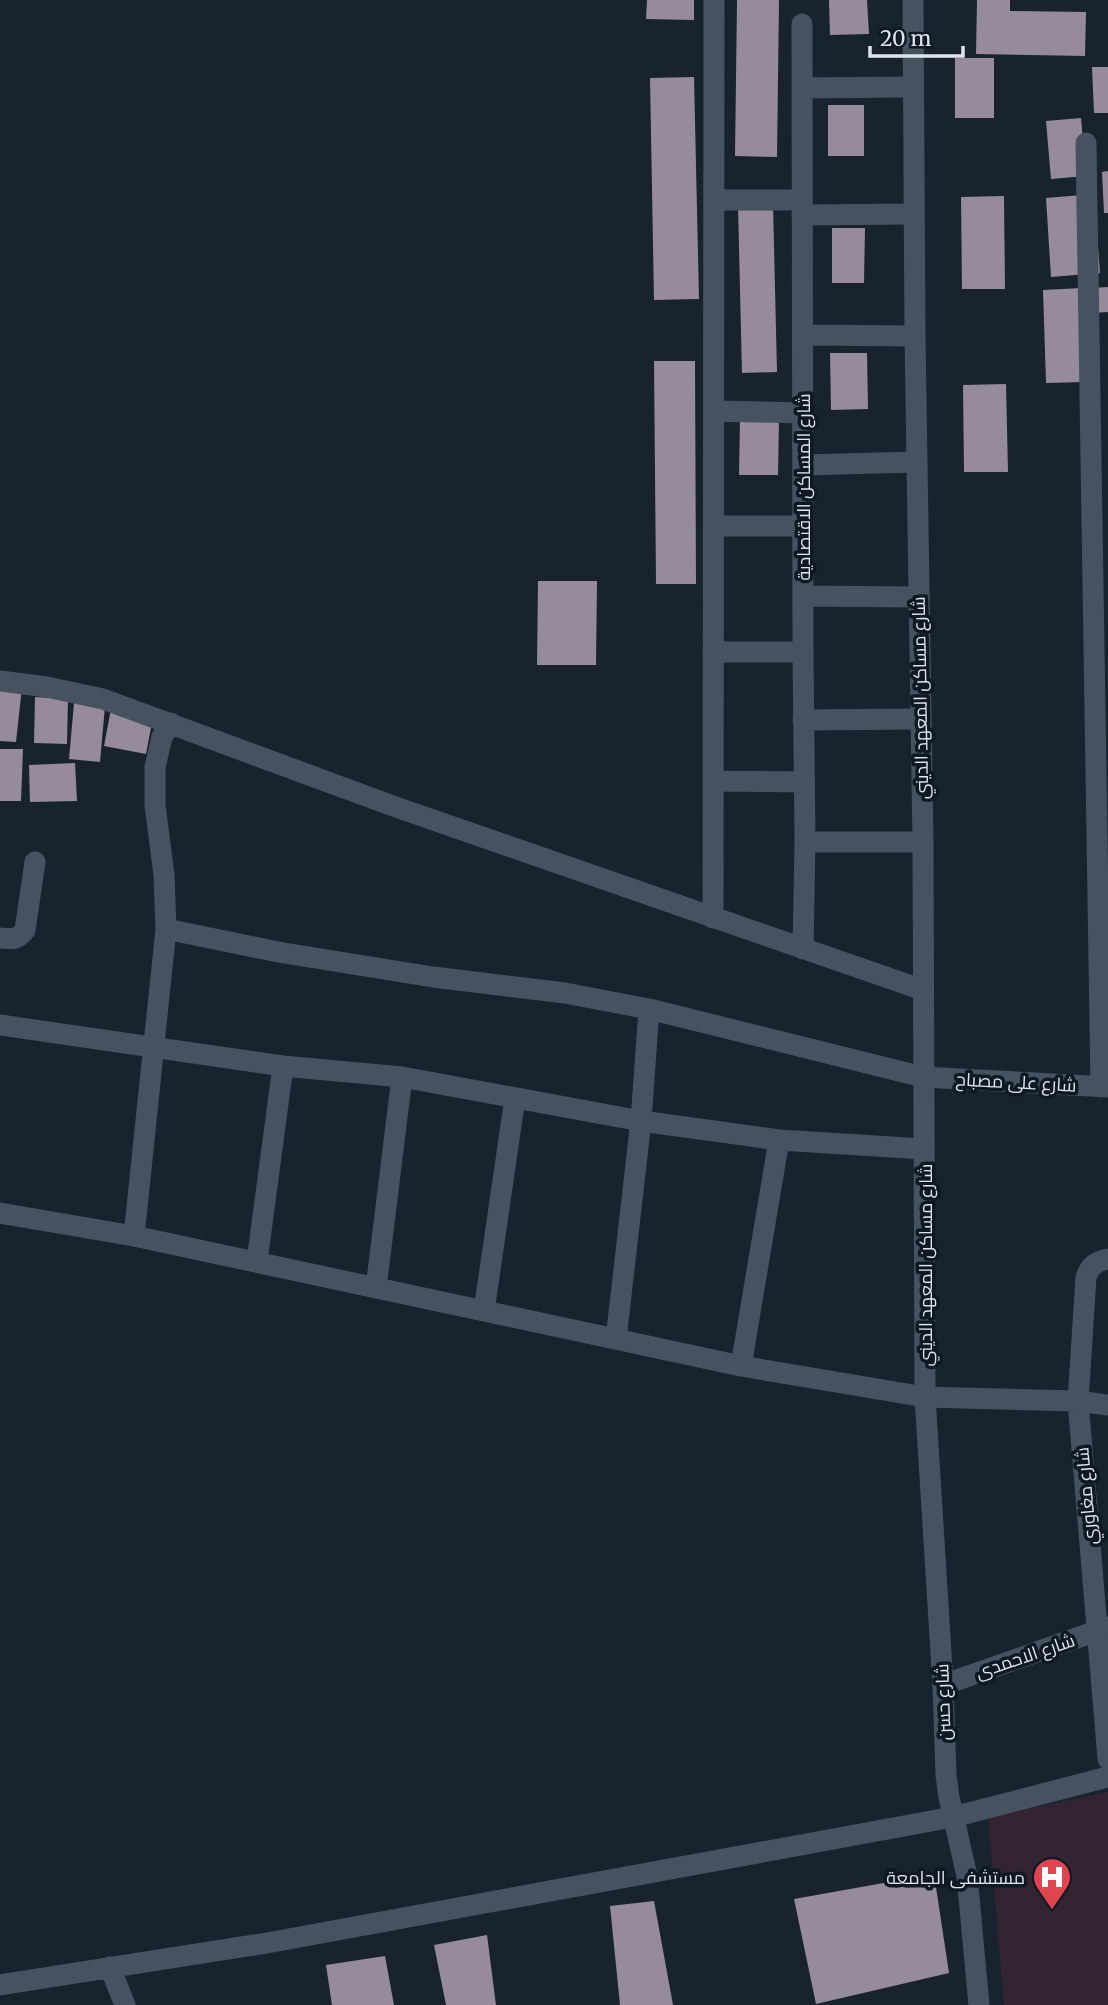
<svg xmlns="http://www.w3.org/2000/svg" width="1108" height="2005" viewBox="0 0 1108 2005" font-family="Merriweather,Cairo,serif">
<rect width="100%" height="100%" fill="#18232f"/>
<path fill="#322430" d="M 1108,1792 L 1108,2005 L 1004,2005 L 988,1817 Z"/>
<path fill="#968b9b" d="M 647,0 L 694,0 L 694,20 L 646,19 Z
M 737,0 L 779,0 L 777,157 L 735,156 Z
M 829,0 L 867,0 L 869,34 L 830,35 Z
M 977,0 L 1010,0 L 1010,11 L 1086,12 L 1085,56 L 976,54 Z
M 955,58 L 994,58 L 994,118 L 955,118 Z
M 1092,67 L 1108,67 L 1108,113 L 1094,113 Z
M 694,77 L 699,299 L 654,300 L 650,78 Z
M 828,105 L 864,105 L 864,156 L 828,156 Z
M 1081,118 L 1086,176 L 1051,179 L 1046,121 Z
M 1108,171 L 1108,213 L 1104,213 L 1102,172 Z
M 1094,194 L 1100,273 L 1051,277 L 1046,198 Z
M 1004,196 L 1005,289 L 962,289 L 961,197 Z
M 773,204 L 777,372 L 742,373 L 738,205 Z
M 832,228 L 865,228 L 864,283 L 832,283 Z
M 1108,287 L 1108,312 L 1092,313 L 1091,288 Z
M 1082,288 L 1085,382 L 1046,383 L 1043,290 Z
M 830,353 L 867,353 L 868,409 L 831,410 Z
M 654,361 L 695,361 L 696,584 L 656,584 Z
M 1006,384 L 1008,472 L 964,472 L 963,385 Z
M 740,417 L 779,418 L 778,475 L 739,475 Z
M 538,581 L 597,581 L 596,665 L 537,665 Z
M 0,685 L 22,687 L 16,742 L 0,741 Z
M 35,697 L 68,699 L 67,744 L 34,743 Z
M 74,703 L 105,706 L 100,762 L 69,759 Z
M 111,709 L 153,717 L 146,754 L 104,746 Z
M 0,749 L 23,749 L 21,801 L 0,801 Z
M 75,763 L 77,801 L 30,802 L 29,765 Z
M 934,1874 L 949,1973 L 816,2004 L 794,1899 Z
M 654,1901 L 673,2005 L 620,2005 L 610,1906 Z
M 487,1935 L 496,2005 L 446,2005 L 434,1945 Z
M 385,1956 L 394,2005 L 332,2005 L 326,1965 Z"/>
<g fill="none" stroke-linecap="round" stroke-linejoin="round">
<path stroke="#46525f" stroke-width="21" d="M 802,24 L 803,652 L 805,842 L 803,949
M 802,88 L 913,87
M 1086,143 L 1101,1087
M 714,200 L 802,200
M 802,215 L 914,214
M 803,335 L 915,336
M 714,411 L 803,413
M 803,465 L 917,462
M 714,526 L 803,526
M 803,596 L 919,597
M 713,652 L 803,652
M 0,681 L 47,687 L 103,699 L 393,806 L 923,990
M 803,720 L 920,719
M 713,781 L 804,782
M 805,842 L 923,842
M 713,918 L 714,0
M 166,929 L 278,952 L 433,977 L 565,993 L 649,1009 L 923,1077 L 1108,1087
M 0,938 C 12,939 18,940 25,930 L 35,862
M 0,1025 L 283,1066 L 402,1077 L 641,1121 L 779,1140 L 924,1149
M 0,1213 L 134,1236 L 741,1366 L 925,1397 L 1078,1401 L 1108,1405
M 134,1236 L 166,929 L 164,875 L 155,805 L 155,767 L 162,737 L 171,723
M 1108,1259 C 1096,1261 1090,1266 1086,1277 L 1078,1401 L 1108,1759
M 257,1261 L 283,1066
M 376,1288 L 402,1077
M 484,1311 L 515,1098
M 616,1339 L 641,1121 L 649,1009
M 741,1366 L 779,1140
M 943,1685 L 1108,1627
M 110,1967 L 125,2005
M 0,1985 L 267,1943 L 953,1817 L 1108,1777"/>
<path stroke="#46525f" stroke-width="21" d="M 913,0 L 915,336 L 923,842 L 925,1397 L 943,1685 L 946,1775 L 949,1797 L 967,1876 L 979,2005"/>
</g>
<defs>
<symbol id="hospital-pin" viewBox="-11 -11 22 30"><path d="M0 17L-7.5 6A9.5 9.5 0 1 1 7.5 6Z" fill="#e0444e" stroke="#0f1925"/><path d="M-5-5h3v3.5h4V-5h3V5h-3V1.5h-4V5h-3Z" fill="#fff"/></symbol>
</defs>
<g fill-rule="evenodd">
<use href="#hospital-pin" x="1030" y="1855" width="44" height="60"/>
</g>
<g text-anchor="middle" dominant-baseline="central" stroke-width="7" stroke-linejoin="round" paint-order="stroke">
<g font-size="18" fill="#dee5ed" stroke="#0f1925">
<text transform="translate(803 487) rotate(-90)">شارع المساكن الاقتصادية</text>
<text transform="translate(920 698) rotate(-91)">شارع مساكن المعهد الديني</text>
<text transform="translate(1016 1082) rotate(3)">شارع على مصباح</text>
<text transform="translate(925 1265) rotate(-90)">شارع مساكن المعهد الديني</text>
<text transform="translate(1086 1496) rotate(-95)">شارع مغاوري</text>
<text transform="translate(1025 1656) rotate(-19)">شارع الاحمدى</text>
<text transform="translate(943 1702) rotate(-92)">شارع حسن</text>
</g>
<g font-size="18" fill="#dee5ed" stroke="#0f1925" text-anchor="end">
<text x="1025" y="1877">مستشفى الجامعة</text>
</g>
</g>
<path d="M870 46v10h93v-10" fill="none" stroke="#dee5ed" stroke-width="3.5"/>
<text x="880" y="46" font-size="21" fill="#dee5ed" stroke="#0f1925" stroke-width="5" paint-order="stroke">20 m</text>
</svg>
